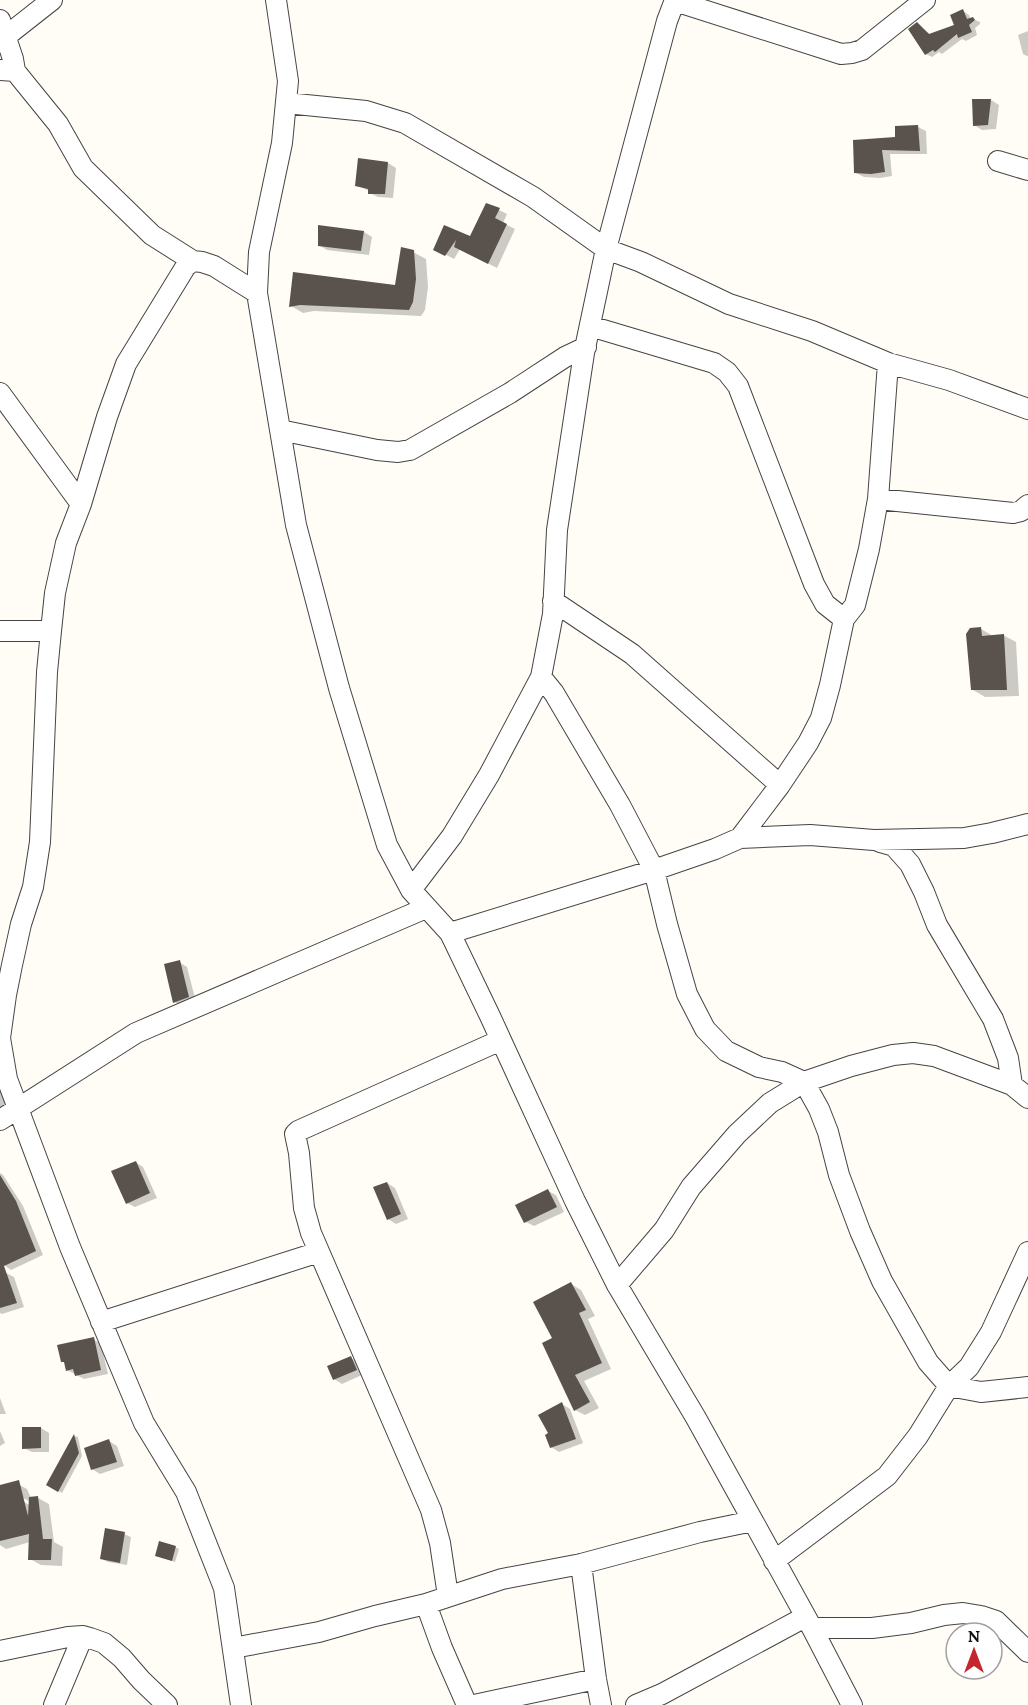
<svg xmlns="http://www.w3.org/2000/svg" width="1028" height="1705" viewBox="0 0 1028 1705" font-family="Lora,serif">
<rect width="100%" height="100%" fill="#fffdf5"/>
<path fill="#0003" fill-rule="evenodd" d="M 963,11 L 969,15 L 971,20 L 973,19 L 980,22 L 980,24 L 975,28 L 977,35 L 966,41 L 962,39 L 942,54 L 939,52 L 932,57 L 926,54 L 917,24 L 931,35 L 956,26 Z
M 1028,31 L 1028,56 L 1027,56 L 1023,54 L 1018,35 Z
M 991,100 L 999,105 L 996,129 L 982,130 L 974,125 Z
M 918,127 L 926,131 L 927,154 L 890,154 L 892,176 L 880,178 L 864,177 L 856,173 L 855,141 L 897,138 Z
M 388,163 L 396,168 L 393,198 L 378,197 L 370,193 L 369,191 L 357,185 Z
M 499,210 L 507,214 L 503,223 L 515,229 L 497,268 L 460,249 L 454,259 L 435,249 L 445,227 L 470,238 Z
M 364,232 L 372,237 L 369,255 L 327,250 L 319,245 Z
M 413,252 L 426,259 L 428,287 L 425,310 L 421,316 L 314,311 L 303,313 L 291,306 L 396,287 Z
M 981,629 L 993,636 L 1003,635 L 1016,642 L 1019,696 L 985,697 L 973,690 Z
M 179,962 L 187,967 L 196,1002 L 183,1007 L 175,1002 Z
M 0,1080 L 6,1109 L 0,1113 Z
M 135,1162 L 143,1167 L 157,1198 L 135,1207 L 127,1203 Z
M 0,1173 L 3,1175 L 23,1206 L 43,1255 L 11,1270 L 4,1265 L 0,1256 Z
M 387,1183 L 395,1188 L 408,1219 L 396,1224 L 388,1219 Z
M 548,1191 L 556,1195 L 564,1212 L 534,1226 L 526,1222 Z
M 6,1273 L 14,1277 L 24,1307 L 2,1314 L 0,1313 L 0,1275 Z
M 571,1284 L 581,1290 L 595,1316 L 588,1319 L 611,1369 L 584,1381 L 599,1408 L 585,1415 L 575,1410 L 554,1339 Z
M 93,1339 L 101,1344 L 108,1374 L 84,1379 L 67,1370 L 66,1363 L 62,1361 Z
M 351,1358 L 359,1362 L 364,1374 L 342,1384 L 334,1379 Z
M 0,1398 L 6,1414 L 0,1414 Z
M 562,1404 L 570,1409 L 583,1443 L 559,1452 L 551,1447 L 550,1434 Z
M 41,1428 L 49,1433 L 49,1452 L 32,1452 L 24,1448 Z
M 0,1431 L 5,1443 L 0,1446 Z
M 75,1436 L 78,1437 L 82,1456 L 62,1493 L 48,1485 Z
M 109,1441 L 117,1446 L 124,1466 L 100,1474 L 92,1469 Z
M 16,1483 L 27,1489 L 31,1498 L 38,1498 L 49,1504 L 54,1542 L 63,1547 L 62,1566 L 41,1565 L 30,1559 L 30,1542 L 6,1549 L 0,1545 L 0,1487 ZM 19,1496 L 31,1502 L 31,1506 L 17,1498 Z
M 124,1534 L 131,1537 L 127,1565 L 108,1562 L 102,1559 Z
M 175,1547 L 179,1549 L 175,1562 L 157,1556 Z"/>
<path fill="#5a524d" d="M 963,9 L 967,19 L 973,17 L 975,20 L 969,25 L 972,32 L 958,38 L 957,34 L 935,52 L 933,50 L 925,55 L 908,29 L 917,22 L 929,34 L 954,25 L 950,15 Z
M 972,99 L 991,99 L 988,125 L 973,126 Z
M 918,125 L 920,151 L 882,150 L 885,172 L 871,174 L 854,173 L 853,140 L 895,137 L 895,126 Z
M 358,158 L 388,162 L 385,194 L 368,194 L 368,189 L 355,186 Z
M 486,203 L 500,208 L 495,218 L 507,224 L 488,264 L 454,247 L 456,240 L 445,256 L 433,250 L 444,225 L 470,236 Z
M 318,225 L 364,231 L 361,251 L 318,246 Z
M 401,247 L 414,250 L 416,279 L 413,302 L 409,310 L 300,305 L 289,307 L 293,272 L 395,285 Z
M 981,627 L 982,636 L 1004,634 L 1007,690 L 971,690 L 966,634 L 970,628 Z
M 180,960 L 189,997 L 173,1003 L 164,964 Z
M 136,1161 L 150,1193 L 126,1204 L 111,1171 Z
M 0,1175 L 16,1201 L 36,1251 L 4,1266 L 17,1303 L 0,1308 Z
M 387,1182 L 401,1214 L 387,1220 L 373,1187 Z
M 548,1189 L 557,1207 L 524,1223 L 515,1205 Z
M 571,1282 L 586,1310 L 579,1313 L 602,1363 L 575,1375 L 590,1402 L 574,1411 L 542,1343 L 552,1338 L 533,1302 Z
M 94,1337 L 101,1370 L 75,1376 L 73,1369 L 66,1371 L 64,1362 L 61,1362 L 57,1345 Z
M 351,1356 L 357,1370 L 333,1380 L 327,1366 Z
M 562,1402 L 576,1439 L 550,1448 L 545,1435 L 548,1433 L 538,1415 Z
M 22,1427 L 41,1427 L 41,1448 L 22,1449 Z
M 74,1434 L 79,1453 L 58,1492 L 46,1485 Z
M 109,1439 L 117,1462 L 91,1470 L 84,1448 Z
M 19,1480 L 28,1516 L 29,1497 L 38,1496 L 43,1539 L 52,1539 L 51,1560 L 28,1560 L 29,1534 L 0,1541 L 0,1485 Z
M 105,1528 L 125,1532 L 120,1563 L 100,1559 Z
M 159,1541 L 176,1546 L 172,1561 L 155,1556 Z"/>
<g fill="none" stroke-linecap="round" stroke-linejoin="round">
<defs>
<path id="minor" d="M 276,0 L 288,81 L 282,143 L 259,252 L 257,293 L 296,525 L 339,688 L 387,845 L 411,890 L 450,933 L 489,1014 L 575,1201 L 617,1285 L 696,1418 L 753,1521 L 812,1628 L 852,1705
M 675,1 L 841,54 L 852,53 L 862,50 L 925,0
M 0,20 L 13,59 L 15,71
M 5,37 L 52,0
M 0,70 L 15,71 L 58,124 L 83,168 L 152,235 L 193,261 L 202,262 L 214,266 L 257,293
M 286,103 L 366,111 L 405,123 L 533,197 L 606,249 L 641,262 L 729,304 L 812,331 L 888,363 L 949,380 L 1028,409
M 998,161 L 1028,170
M 193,261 L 186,266 L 126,364 L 107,417 L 81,504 L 66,543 L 55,593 L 51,631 L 47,672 L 40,842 L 33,887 L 21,924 L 12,965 L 6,995 L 0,1038 L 7,1079 L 70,1247 L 144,1423 L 186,1492 L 224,1588 L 241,1705
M 590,326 L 714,363 L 727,372 L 738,386 L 814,584 L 825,604 L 844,619
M 0,393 L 81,504
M 280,430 L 377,450 L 398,452 L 410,450 L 510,393 L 565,357 L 586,347
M 878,499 L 1013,513 L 1021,511 L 1028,505
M 553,601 L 632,654 L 780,785
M 0,631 L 51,631
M 541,677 L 554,693 L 620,805 L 654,870 L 667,924 L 687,994 L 705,1029 L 726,1051 L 759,1067 L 782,1072 L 804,1082 L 819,1109 L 828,1132 L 839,1175 L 860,1231 L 882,1281 L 928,1362 L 949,1386 L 981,1392 L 1028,1387
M 740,838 L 780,785 L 808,743 L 821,718 L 830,685 L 844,619 L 855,605 L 869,549 L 878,499 L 888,363
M 880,842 L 894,846 L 910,864 L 924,892 L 937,925 L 993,1019 L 1008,1058 L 1012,1085
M 411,890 L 452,836 L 489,775 L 541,677 L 553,614 L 557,530 L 584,353 L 606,249 L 667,21 L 675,0
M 450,933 L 654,870 L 715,849 L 740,838 L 810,835 L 874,840 L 964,838 L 992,833 L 1028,824
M 0,1120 L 136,1033 L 426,908
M 617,1285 L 664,1230 L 691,1187 L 737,1134 L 770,1103 L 804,1082 L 851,1066 L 893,1055 L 913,1053 L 934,1056 L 1012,1085 L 1028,1098
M 101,1322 L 319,1252
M 774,1561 L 887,1476 L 918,1436 L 949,1386 L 969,1367 L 991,1332 L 1028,1252
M 581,1564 L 596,1679 L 601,1705
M 448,1596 L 440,1543 L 431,1510 L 311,1233 L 304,1208 L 299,1153 L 295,1134 L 298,1131 L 501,1040
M 426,1604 L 442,1648 L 467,1705
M 812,1628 L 872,1628 L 911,1623 L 944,1615 L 963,1613 L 981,1616 L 996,1621 L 1028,1652
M 233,1648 L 319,1632 L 375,1616 L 426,1604 L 502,1579 L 581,1564 L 700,1532 L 753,1521
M 0,1651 L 68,1637 L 83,1636 L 90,1638 L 104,1643 L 122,1658 L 141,1680 L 167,1705
M 54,1705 L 83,1636
M 474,1705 L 596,1679
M 636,1705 L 662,1694 L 805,1617"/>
</defs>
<use href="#minor" stroke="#444" stroke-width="22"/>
<use href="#minor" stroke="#fff" stroke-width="20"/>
</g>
<g transform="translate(974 1651)"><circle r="28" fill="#ffffff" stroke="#a0a0a0" stroke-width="1.5"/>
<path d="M0-4.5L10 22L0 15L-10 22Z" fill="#c4262e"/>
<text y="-9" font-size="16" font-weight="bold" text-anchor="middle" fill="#111111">N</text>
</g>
</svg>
